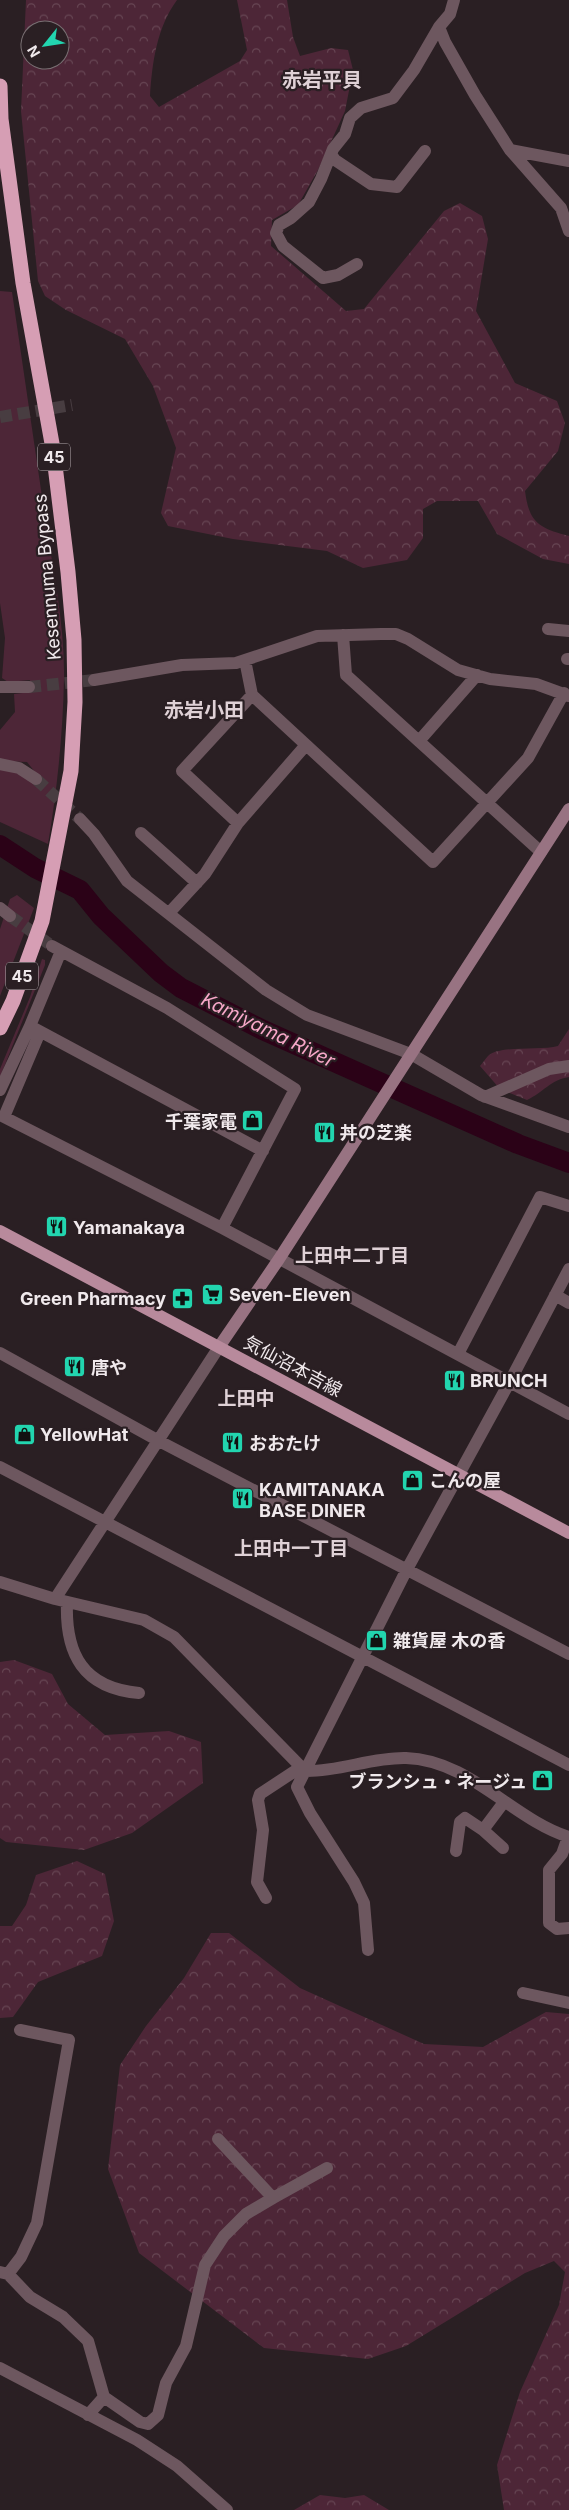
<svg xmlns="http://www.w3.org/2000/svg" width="569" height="2510" viewBox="0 0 569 2510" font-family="Inter,'Noto Sans JP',sans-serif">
<defs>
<pattern id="forest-crowns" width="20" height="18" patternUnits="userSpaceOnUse" patternTransform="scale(1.25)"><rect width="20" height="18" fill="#4d2637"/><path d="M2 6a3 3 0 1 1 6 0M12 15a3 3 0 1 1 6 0" fill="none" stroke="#674654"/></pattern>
</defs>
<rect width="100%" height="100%" fill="#2a1f23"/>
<path fill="#4d2637" d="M 0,291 L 12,292 C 23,367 34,442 45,517 C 53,570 65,625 64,679 C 63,733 57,791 48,844 L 0,822 L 0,769 L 35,772 L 27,762 L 0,761 L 0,730 L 15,712 L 14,694 L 31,692 L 30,680 L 8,682 L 2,678 L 5,638 L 0,603 Z
M 17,895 L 34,908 L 0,996 L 0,929 L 10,899 Z
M 42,959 L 45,960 L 45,965 L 0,1077 L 0,1069 L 30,997 Z"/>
<path fill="url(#forest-crowns)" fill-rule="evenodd" d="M 26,0 L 177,0 C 157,27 152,63 150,96 L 159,107 L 240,61 L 247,50 L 237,0 L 287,0 L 293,37 L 300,56 L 331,48 L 348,50 L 353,70 L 345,111 L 318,170 L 298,205 L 272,220 L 271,246 L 346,311 L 364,309 L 444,211 L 460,203 L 482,216 L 488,239 L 476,311 L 515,383 L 557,401 L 565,423 L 558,451 L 525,491 C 529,523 539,528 569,536 L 569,564 L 543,559 L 497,534 L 478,501 L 437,501 L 423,509 L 423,538 L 407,560 L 363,568 L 327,551 L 233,539 L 168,526 L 161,513 L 176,448 L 153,386 L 125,339 L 66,310 L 45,296 L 38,281 L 21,111 ZM 30,30 L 60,30 L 60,60 L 30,60 Z
M 569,1029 L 569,1077 C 550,1080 544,1092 527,1100 L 500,1089 L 480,1066 C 483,1063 485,1059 488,1056 C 499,1045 541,1051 558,1046 Z
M 14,1660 L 52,1674 L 68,1704 L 105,1735 L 169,1731 L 201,1742 L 203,1783 L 132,1833 L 84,1850 L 6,1842 L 0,1838 L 0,1662 Z
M 77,1861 L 105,1874 L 114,1921 L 102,1956 L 38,1982 L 13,2017 L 0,2018 L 0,1926 L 12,1926 L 26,1905 L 36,1875 Z
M 211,1933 L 229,1933 L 300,1988 L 424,2044 L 483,2047 L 546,2012 L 569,2014 L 569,2510 L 504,2510 L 497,2465 L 520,2392 L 559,2305 L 565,2272 L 554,2261 L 525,2273 L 406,2346 L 368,2359 L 264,2348 L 139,2253 L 108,2169 L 120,2065 L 146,2026 L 184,1978 Z
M 320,2495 L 345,2498 L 364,2495 L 389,2510 L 294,2510 Z"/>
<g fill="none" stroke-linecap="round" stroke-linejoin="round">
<path stroke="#2b0217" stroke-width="20" d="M 0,845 L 35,868 L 80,890 L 101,916 L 161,973 L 181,988 L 263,1030 L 518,1144 L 569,1163"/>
<path stroke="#483d41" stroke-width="12" stroke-dasharray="12 6" stroke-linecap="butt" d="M 0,417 L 72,405
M 29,687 L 94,680
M 36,779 L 80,819
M 10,916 L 52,946"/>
<path stroke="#6d575f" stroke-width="12" d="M 454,0 L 450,14 L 439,27 L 445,42 L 475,95 L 510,150 L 561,208 L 569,231
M 510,150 L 569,161
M 331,154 L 335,160 L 371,184 L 397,187 L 425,151
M 357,264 L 338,275 L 323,278 L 283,246 L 276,233 L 279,225 L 291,218 L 309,202 L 321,179 L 333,149 L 345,134 L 350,118 L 361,108 L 393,98 L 414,70 L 439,27
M 548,629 L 569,631
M 343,635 L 346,675 L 541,852
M 567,659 L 569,659
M 245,660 L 252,695 L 433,862 L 528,758 L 564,693
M 94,680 L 182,665 L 236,663 L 317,636 L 381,634 L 396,634 L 408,639 L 458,670 L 490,679 L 536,684 L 569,696
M 0,687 L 29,687
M 419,741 L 477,675
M 0,764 L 19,768 L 36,779
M 80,819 L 94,834 L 127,881 L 266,990 L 307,1015 L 411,1054 L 481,1095 L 569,1127
M 238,823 L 182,771 L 252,695
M 141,833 L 197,883
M 0,908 L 10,916
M 169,913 L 205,874 L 238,823 L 306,745
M 52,946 L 167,1008 L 295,1089 L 222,1228
M 61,951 L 30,1026 L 263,1151
M 40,1032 L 4,1117 L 222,1228 L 569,1414
M 0,1090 L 30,1026
M 485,1097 L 549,1069 L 569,1066
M 555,1295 L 569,1303
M 0,1353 L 159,1441 L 569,1654
M 458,1354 L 540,1197 L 569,1206
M 0,1467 L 569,1765
M 0,1582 L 55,1599 L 144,1620 L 174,1637 L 305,1771 C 339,1772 372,1757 406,1758 C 470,1760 512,1819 569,1837
M 55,1599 L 219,1347
M 67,1602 C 65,1654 83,1688 139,1693
M 483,1830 L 504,1802
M 568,1837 L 562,1854 L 549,1870 L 549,1923 L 557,1929 L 569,1928
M 456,1851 L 460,1822 L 465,1818 L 483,1830 L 503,1848
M 266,1898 L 257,1882 L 263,1830 L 258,1800 L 260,1794 L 301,1767
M 368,1950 L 364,1903 L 354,1882 L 310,1813 L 297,1787 L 406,1571 L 509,1383 L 569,1269
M 523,1993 L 569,2003
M 218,2139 L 273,2198 L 327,2168
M 0,2272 L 8,2274 L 30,2297 L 63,2317 L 88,2341 L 104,2397 L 88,2415
M 8,2274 L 21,2257 L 37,2223 L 69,2040 L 20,2030
M 0,2368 L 137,2440 L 177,2466 L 227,2510
M 104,2397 L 140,2422 L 148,2424 L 158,2415 L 166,2383 L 186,2346 L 205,2265 L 224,2236 L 246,2214 L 273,2198"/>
<path stroke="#987382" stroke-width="12" d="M 219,1347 L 279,1259 L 569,809"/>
<path stroke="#b88a9c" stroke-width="12" d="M 0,1231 L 569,1533"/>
<path stroke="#d69eb4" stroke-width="15" d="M 0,86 L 1,119 L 23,283 L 53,449 L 68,572 L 74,640 L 75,702 L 71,771 L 42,921 L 13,1001 L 0,1028"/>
</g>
<defs>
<symbol id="shop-square" viewBox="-11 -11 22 22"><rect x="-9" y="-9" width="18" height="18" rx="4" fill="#22d5af" stroke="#2a1f23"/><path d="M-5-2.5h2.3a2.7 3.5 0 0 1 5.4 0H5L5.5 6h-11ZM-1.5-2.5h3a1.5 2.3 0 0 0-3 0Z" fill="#111"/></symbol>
<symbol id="restaurant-square" viewBox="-11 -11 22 22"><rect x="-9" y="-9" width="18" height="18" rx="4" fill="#22d5af" stroke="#2a1f23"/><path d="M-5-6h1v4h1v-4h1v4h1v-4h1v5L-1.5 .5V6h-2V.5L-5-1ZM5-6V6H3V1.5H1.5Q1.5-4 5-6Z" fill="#111"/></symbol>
<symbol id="supermarket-square" viewBox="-11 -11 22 22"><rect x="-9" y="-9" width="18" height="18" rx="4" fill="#22d5af" stroke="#2a1f23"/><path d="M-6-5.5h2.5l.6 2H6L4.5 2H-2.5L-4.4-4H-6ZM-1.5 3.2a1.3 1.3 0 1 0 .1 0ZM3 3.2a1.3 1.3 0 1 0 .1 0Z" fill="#111"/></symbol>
<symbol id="pharmacy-square" viewBox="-11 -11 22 22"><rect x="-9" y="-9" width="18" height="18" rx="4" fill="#22d5af" stroke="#2a1f23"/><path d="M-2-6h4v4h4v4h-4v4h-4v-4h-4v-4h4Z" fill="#111"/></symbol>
</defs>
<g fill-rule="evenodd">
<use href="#shop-square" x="240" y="1108" width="25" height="25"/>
<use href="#restaurant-square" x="312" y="1120" width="25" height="25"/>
<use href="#restaurant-square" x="44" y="1214" width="25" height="25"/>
<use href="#supermarket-square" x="200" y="1282" width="25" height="25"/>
<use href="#pharmacy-square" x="170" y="1286" width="25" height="25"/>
<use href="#restaurant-square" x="62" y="1354" width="25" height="25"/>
<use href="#restaurant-square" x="442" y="1368" width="25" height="25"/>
<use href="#shop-square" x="12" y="1422" width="25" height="25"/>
<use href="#restaurant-square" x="220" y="1430" width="25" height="25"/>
<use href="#shop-square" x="400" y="1468" width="25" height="25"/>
<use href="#restaurant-square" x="230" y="1486" width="25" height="25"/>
<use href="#shop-square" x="364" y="1628" width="25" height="25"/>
<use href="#shop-square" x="530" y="1768" width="25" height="25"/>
</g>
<g text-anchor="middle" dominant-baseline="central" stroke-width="4.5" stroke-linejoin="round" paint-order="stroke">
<g fill="#2a1f23" stroke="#b5acb0" stroke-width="1">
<rect x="38" y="443.5" width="32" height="27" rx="4"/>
<rect x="6" y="962.5" width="32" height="27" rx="4"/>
</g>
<g font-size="16" font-weight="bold" fill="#f0e9ec">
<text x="54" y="457">45</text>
<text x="22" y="976">45</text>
</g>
<g font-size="18" fill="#f0e9ec" stroke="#2a1f23">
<text transform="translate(47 577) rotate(-95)">Kesennuma Bypass</text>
<text transform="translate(293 1366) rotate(28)">気仙沼本吉線</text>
</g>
<g font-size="18" font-weight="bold" fill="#f0e9ec" stroke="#2a1f23" text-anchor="start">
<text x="237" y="1121" text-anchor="end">千葉家電</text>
<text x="340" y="1132">丼の芝楽</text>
<text x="73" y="1227">Yamanakaya</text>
<text x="229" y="1294">Seven-Eleven</text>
<text x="166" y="1298" text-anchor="end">Green Pharmacy</text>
<text x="91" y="1367">唐や</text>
<text x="470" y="1380">BRUNCH</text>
<text x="40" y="1434">YellowHat</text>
<text x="249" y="1443">おおたけ</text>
<text x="429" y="1480">こんの屋</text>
<text x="259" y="1489">KAMITANAKA<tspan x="259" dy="21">BASE DINER</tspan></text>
<text x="393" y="1640">雑貨屋 木の香</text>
<text x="527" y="1781" text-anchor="end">ブランシュ・ネージュ</text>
</g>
<g font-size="19" font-style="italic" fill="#f8a8c9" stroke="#2a1f23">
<text transform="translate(268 1030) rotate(26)">Kamiyama River</text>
</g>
<g font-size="19" font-weight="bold" fill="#dfd1d6" stroke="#2a1f23">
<text x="352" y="1255">上田中二丁目</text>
<text x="246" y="1398">上田中</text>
<text x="291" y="1548">上田中一丁目</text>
</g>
<g font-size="20" font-weight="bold" fill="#dfd1d6" stroke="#2a1f23">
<text x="322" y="80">赤岩平貝</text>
<text x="204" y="710">赤岩小田</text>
</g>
</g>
<g transform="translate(45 45) rotate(240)"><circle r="24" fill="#2a1f23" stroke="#797073"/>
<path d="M0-4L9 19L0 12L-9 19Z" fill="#22d5af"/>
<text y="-8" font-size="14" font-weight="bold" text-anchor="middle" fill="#f0e9ec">N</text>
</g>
</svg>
